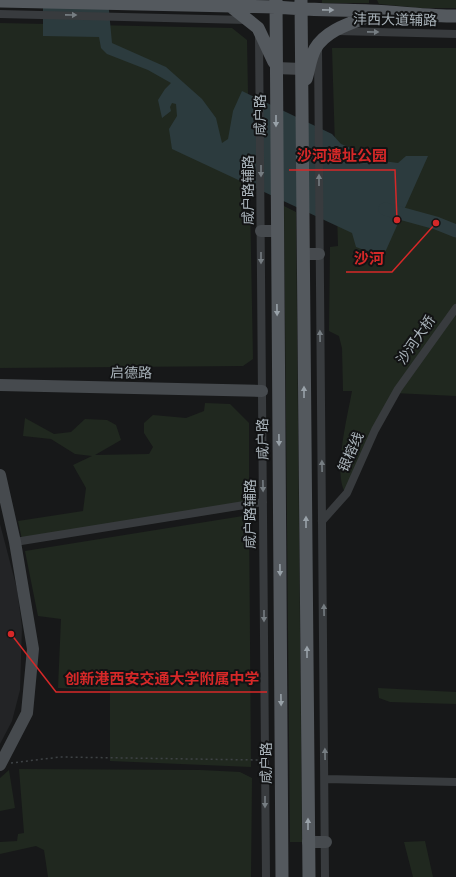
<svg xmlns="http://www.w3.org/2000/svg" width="456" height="877" viewBox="0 0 456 877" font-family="'Fira Sans','Noto Sans SC',sans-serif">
<rect width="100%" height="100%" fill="#171819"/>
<path fill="#232426" d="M 0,524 L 17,589 L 22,627 L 20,690 L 12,721 L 0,744 Z"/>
<path fill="#20281f" d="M 322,0 L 369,0 L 369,3 L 322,3 Z
M 377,0 L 456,0 L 456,8 L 421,8 L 379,4 Z
M 0,23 L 232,28 L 247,40 L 253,359 L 243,366 L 0,368 Z
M 332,48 L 456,48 L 456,396 L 394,393 L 345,492 C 333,473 348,414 352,391 L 343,391 L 342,348 L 339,336 L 329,331 L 330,247 L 338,246 Z
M 284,206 L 296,212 L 302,842 L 290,842 Z
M 205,403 L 230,404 L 249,423 L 249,508 L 23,544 L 18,521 L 83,511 L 86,488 L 73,465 L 92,456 L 75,454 L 51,439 L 23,436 L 25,418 L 54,434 L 71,432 L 85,419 L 107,420 L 116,425 L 121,440 L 95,455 L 149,454 L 153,447 L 144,433 L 144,423 L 153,415 L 186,418 L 204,411 Z
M 249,515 L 251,767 L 110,761 L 110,690 L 58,688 L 61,619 L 38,616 L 25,551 Z
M 378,688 L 456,692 L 456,704 L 390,702 L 379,698 Z
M 19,769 L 200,770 L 240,772 L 252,778 L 251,877 L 48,877 L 44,850 L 36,846 L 0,854 L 0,842 L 17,841 L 18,834 L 24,833 Z
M 9,770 L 15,808 L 0,811 L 0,778 Z
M 425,841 L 433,877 L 413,877 L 404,842 Z"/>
<path fill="#2c3b3e" d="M 43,0 L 108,0 L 112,43 L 166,67 L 202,99 L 216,118 L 222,143 L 228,139 L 233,111 L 242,91 L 332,134 L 341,144 L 365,154 L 368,159 L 398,163 L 406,156 L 428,156 L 383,257 L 356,247 L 352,233 L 172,149 L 169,129 L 177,116 L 176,104 L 172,103 L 170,107 L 171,111 L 162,118 L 158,100 L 165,89 L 171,83 L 148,70 L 107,54 L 101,48 L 99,37 L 43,36 Z"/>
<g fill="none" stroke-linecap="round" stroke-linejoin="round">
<path stroke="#2c3b3e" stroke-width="13" d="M 385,209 L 436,223 L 456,231"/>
<path stroke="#3e4245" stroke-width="1.5" stroke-dasharray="2 3" stroke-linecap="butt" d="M 11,763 L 60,757 L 259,760"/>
<path stroke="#383b3e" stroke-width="8" d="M 0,14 L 247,20
M 337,31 L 456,34
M 259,35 L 266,877
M 318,48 L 325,877
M 322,521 L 347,493 L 375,430 L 398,389 L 456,308
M 15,542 L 263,502
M 326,779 L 456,782"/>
<path stroke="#464a4e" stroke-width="12" d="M 276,68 L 302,69
M 261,231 L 277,231
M 303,254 L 319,254
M 0,385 L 262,391
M 0,475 L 15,542 L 33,649 L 27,713 L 0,765
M 308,842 L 326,842"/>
<path stroke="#54595e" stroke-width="13" d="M 276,0 L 282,877
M 301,0 L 309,877
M 0,1 L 276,7 C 307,10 339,10 370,11 C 399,12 427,16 456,16
M 229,5 L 258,28 L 274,62
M 306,79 C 309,70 310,58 315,49 C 327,28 356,22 377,13"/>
</g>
<defs><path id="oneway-solid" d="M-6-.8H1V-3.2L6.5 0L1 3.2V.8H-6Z"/></defs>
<g fill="#98a1a8">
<use href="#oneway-solid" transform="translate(328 10) rotate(1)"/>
<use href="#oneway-solid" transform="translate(276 121) rotate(90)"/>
<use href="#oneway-solid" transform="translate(277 310) rotate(89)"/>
<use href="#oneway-solid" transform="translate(304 392) rotate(-90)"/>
<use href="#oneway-solid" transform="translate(279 440) rotate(89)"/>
<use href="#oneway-solid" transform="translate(306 522) rotate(-90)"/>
<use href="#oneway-solid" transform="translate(280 570) rotate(89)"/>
<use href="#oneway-solid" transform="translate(307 652) rotate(-90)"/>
<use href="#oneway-solid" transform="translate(281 700) rotate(89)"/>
<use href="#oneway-solid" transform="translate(308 824) rotate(-90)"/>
</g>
<g fill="#767d82">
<use href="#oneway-solid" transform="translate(71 15) rotate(1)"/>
<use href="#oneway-solid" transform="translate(373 32) rotate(1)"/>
<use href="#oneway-solid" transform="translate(261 171) rotate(90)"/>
<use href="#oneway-solid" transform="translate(319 180) rotate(-90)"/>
<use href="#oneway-solid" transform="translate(261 258) rotate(90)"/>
<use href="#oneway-solid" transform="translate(320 336) rotate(-91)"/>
<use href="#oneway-solid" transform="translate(322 466) rotate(-91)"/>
<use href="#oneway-solid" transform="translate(263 486) rotate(89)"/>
<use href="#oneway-solid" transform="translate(324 610) rotate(-91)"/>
<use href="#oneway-solid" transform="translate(264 616) rotate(90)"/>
<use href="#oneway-solid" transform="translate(325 754) rotate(-91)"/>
<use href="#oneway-solid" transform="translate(265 802) rotate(90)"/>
</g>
<g text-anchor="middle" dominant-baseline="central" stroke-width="4" stroke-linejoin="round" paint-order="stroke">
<g font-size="14" fill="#a9b3ba" stroke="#121314">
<text transform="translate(395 20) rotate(1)">沣西大道辅路</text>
<text transform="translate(260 115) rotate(-90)">咸户路</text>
<text transform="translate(248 190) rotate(-90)">咸户路辅路</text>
<text transform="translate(416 340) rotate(-55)">沙河大桥</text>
<text transform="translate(131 373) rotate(1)">启德路</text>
<text transform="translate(263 439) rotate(-91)">咸户路</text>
<text transform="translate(351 452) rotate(-66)">银榕线</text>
<text transform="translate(250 514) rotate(-90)">咸户路辅路</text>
<text transform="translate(266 763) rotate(-90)">咸户路</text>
</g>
</g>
<path fill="none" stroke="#d62828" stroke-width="1.5" d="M397 220L395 170H289M436 223L392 272H346M11 634L56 692H267"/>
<g fill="#d62828" stroke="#121314" stroke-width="1.5">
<circle cx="397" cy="220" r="4"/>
<circle cx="436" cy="223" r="4"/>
<circle cx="11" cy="634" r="4"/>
</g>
<g font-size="15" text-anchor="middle" font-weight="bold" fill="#d62828" stroke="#121314" stroke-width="4" stroke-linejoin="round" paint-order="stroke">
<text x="342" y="161">沙河遗址公园</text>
<text x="369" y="264">沙河</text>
<text x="162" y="684">创新港西安交通大学附属中学</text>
</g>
</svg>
